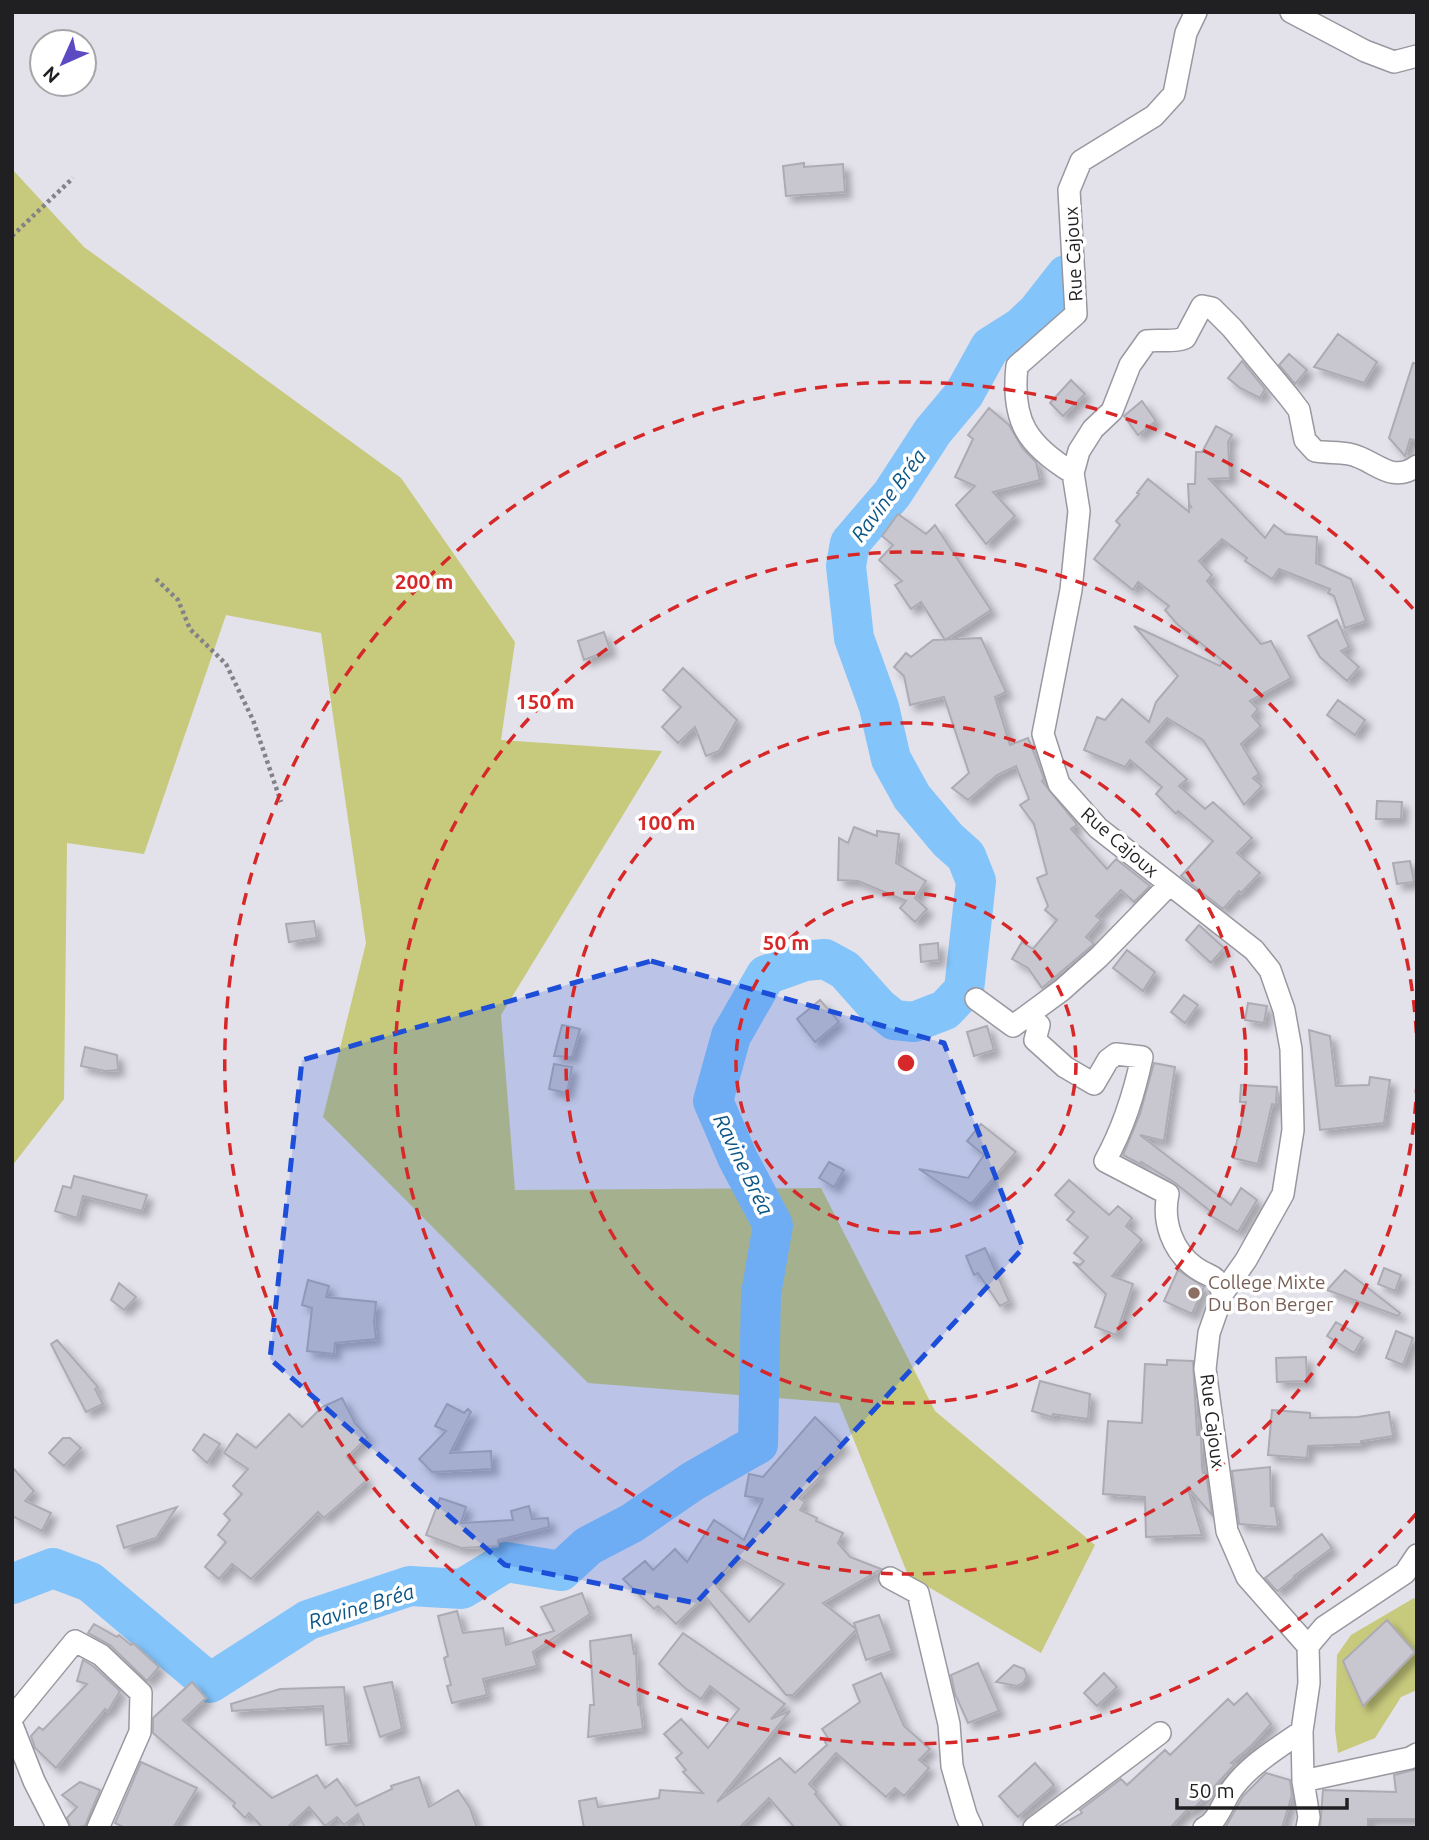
<svg xmlns="http://www.w3.org/2000/svg" width="1429" height="1840" viewBox="0 0 1429 1840" font-family="Ubuntu,sans-serif">
<defs>
<filter id="shadow"><feDropShadow dx="6" dy="6" stdDeviation="3.5" flood-color="#0004"/></filter>
</defs>
<rect width="100%" height="100%" fill="#e3e1ea"/>
<path fill="#c7ca7c" d="M 12,169 L 84,247 L 401,478 L 515,642 L 501,740 L 662,751 L 501,1015 L 515,1190 L 821,1188 L 935,1411 L 1095,1545 L 1041,1653 L 908,1575 L 839,1403 L 588,1383 L 323,1117 L 366,943 L 321,633 L 226,615 L 144,854 L 67,843 L 64,1099 L 12,1166 Z
M 1414,1598 L 1417,1602 L 1417,1690 L 1401,1697 L 1375,1738 L 1338,1753 L 1335,1730 L 1337,1655 L 1351,1635 Z"/>
<g fill="none" stroke-linecap="round" stroke-linejoin="round">
<path stroke="#83c4fa" stroke-width="40" d="M 12,1584 L 53,1568 L 90,1582 L 210,1683 L 308,1620 L 410,1586 L 462,1589 L 506,1562 L 561,1571 L 588,1546 L 632,1523 L 693,1481 L 758,1444 L 761,1294 L 773,1225 L 738,1159 L 713,1101 L 731,1036 L 766,975 L 805,961 L 825,959 L 845,970 L 878,1007 L 894,1020 L 914,1022 L 945,1010 L 964,990 L 976,881 L 966,856 L 948,840 L 912,797 L 891,759 L 879,707 L 854,638 L 846,566 L 850,543 L 892,494 L 933,431 L 964,394 L 990,347 L 1020,328 L 1037,312 L 1066,275"/>
</g>
<path fill="#c8c6ce" stroke="#acabb3" stroke-width="2" fill-rule="evenodd" filter="url(#shadow)" d="M 804,163 L 804,167 L 843,164 L 845,192 L 786,196 L 783,166 Z
M 1338,334 L 1377,362 L 1364,383 L 1314,367 Z
M 1289,354 L 1307,370 L 1295,384 L 1279,365 Z
M 1242,361 L 1265,389 L 1260,398 L 1240,388 L 1228,378 Z
M 1413,363 L 1417,364 L 1417,441 L 1410,439 L 1405,456 L 1389,438 Z
M 1071,380 L 1085,394 L 1063,416 L 1050,403 Z
M 1142,401 L 1156,421 L 1138,435 L 1124,416 Z
M 989,408 L 1009,425 L 1023,449 L 1036,462 L 1040,480 L 993,492 L 1015,516 L 986,544 L 956,505 L 975,486 L 955,477 L 973,439 L 968,435 Z
M 1216,426 L 1232,435 L 1228,442 L 1230,478 L 1209,479 L 1265,538 L 1274,525 L 1286,534 L 1317,537 L 1316,563 L 1351,579 L 1366,621 L 1345,628 L 1334,596 L 1328,593 L 1330,589 L 1279,569 L 1272,579 L 1245,561 L 1247,558 L 1222,539 L 1199,561 L 1212,575 L 1207,581 L 1261,644 L 1271,641 L 1291,678 L 1250,701 L 1258,709 L 1252,716 L 1261,726 L 1241,744 L 1259,774 L 1253,778 L 1262,786 L 1244,805 L 1203,740 L 1167,718 L 1146,742 L 1187,779 L 1179,786 L 1205,809 L 1213,802 L 1252,838 L 1237,853 L 1260,873 L 1241,893 L 1239,891 L 1223,909 L 1181,876 L 1213,841 L 1178,811 L 1176,814 L 1156,794 L 1162,787 L 1130,760 L 1125,767 L 1084,750 L 1097,717 L 1105,720 L 1122,699 L 1149,722 L 1156,702 L 1178,676 L 1134,626 L 1220,666 L 1223,661 L 1178,625 L 1165,610 L 1169,606 L 1138,582 L 1133,590 L 1094,559 L 1120,525 L 1116,521 L 1139,494 L 1137,493 L 1148,479 L 1189,512 L 1189,506 L 1192,508 L 1189,504 L 1188,484 L 1195,484 L 1196,452 L 1202,452 Z
M 898,514 L 926,534 L 935,525 L 991,610 L 945,640 L 921,602 L 911,609 L 895,585 L 902,581 L 879,560 L 893,545 L 882,536 Z
M 1337,620 L 1349,647 L 1341,651 L 1359,667 L 1347,681 L 1320,657 L 1308,636 Z
M 604,632 L 610,650 L 584,660 L 578,641 Z
M 981,638 L 1006,692 L 995,697 L 1010,745 L 1028,738 L 1040,768 L 1044,779 L 1042,781 L 1076,823 L 1077,825 L 1071,829 L 1107,869 L 1116,859 L 1150,886 L 1134,902 L 1121,890 L 1096,916 L 1101,920 L 1086,937 L 1094,944 L 1042,988 L 1028,968 L 1012,959 L 1022,942 L 1033,949 L 1057,920 L 1045,910 L 1048,906 L 1037,878 L 1047,874 L 1034,824 L 1020,805 L 1029,799 L 1016,766 L 997,775 L 968,800 L 952,788 L 969,773 L 944,697 L 910,705 L 904,676 L 894,667 L 906,653 L 911,657 L 933,640 Z
M 683,668 L 737,720 L 719,751 L 706,756 L 695,727 L 678,743 L 662,727 L 681,707 L 663,690 Z
M 1338,700 L 1365,720 L 1355,735 L 1327,715 Z
M 1377,801 L 1402,802 L 1401,819 L 1376,819 Z
M 854,827 L 877,836 L 877,831 L 899,834 L 896,863 L 926,881 L 915,898 L 927,909 L 915,922 L 900,908 L 906,901 L 858,881 L 838,880 L 839,838 L 848,843 Z
M 1410,861 L 1414,882 L 1397,884 L 1393,863 Z
M 314,921 L 317,938 L 289,942 L 286,924 Z
M 1199,925 L 1224,948 L 1211,963 L 1186,940 Z
M 938,943 L 939,960 L 921,962 L 920,945 Z
M 1127,950 L 1155,972 L 1143,991 L 1113,968 Z
M 1184,995 L 1198,1005 L 1185,1023 L 1171,1012 Z
M 820,1000 L 839,1022 L 815,1042 L 797,1019 Z
M 1248,1003 L 1267,1006 L 1264,1023 L 1245,1020 Z
M 562,1025 L 580,1029 L 572,1057 L 554,1056 Z
M 987,1026 L 994,1050 L 974,1056 L 967,1032 Z
M 1309,1030 L 1330,1036 L 1336,1086 L 1369,1085 L 1370,1077 L 1390,1080 L 1384,1123 L 1320,1130 Z
M 85,1047 L 117,1055 L 118,1070 L 105,1071 L 81,1066 Z
M 1154,1063 L 1175,1067 L 1164,1141 L 1140,1135 L 1231,1205 L 1241,1188 L 1257,1200 L 1238,1232 L 1208,1214 L 1210,1211 L 1174,1182 L 1141,1162 L 1140,1164 L 1123,1155 L 1140,1114 Z
M 554,1064 L 572,1067 L 567,1093 L 549,1089 Z
M 1241,1085 L 1277,1087 L 1276,1105 L 1272,1104 L 1258,1164 L 1233,1158 L 1246,1102 L 1240,1102 Z
M 981,1124 L 1016,1152 L 971,1204 L 919,1169 L 968,1178 L 984,1155 L 967,1141 Z
M 829,1162 L 844,1170 L 834,1187 L 819,1178 Z
M 74,1176 L 147,1195 L 142,1211 L 83,1196 L 77,1218 L 55,1211 L 63,1186 L 71,1188 Z
M 1069,1180 L 1109,1215 L 1118,1206 L 1132,1218 L 1126,1226 L 1142,1240 L 1112,1276 L 1133,1284 L 1116,1335 L 1095,1327 L 1106,1294 L 1073,1262 L 1080,1265 L 1084,1261 L 1074,1253 L 1088,1237 L 1067,1220 L 1074,1212 L 1055,1195 Z
M 985,1248 L 1009,1301 L 1000,1306 L 978,1273 L 974,1275 L 966,1256 Z
M 1384,1268 L 1401,1275 L 1395,1291 L 1378,1284 Z
M 1178,1270 L 1204,1287 L 1192,1314 L 1164,1301 Z
M 1345,1270 L 1400,1313 L 1398,1316 L 1327,1290 Z
M 308,1280 L 329,1286 L 326,1297 L 376,1302 L 374,1322 L 376,1339 L 335,1343 L 334,1354 L 307,1351 L 312,1308 L 302,1305 Z
M 119,1283 L 136,1297 L 124,1310 L 111,1300 Z
M 1336,1322 L 1363,1338 L 1354,1353 L 1327,1336 Z
M 1396,1331 L 1413,1338 L 1403,1365 L 1386,1358 Z
M 57,1340 L 98,1387 L 95,1389 L 103,1404 L 86,1412 L 51,1344 Z
M 1306,1357 L 1307,1381 L 1277,1382 L 1276,1358 Z
M 1167,1360 L 1193,1361 L 1197,1435 L 1201,1435 L 1202,1467 L 1203,1473 L 1206,1473 L 1212,1515 L 1187,1486 L 1202,1535 L 1146,1537 L 1145,1497 L 1103,1494 L 1108,1421 L 1142,1423 L 1145,1364 L 1167,1365 Z
M 1040,1381 L 1090,1394 L 1088,1419 L 1053,1414 L 1052,1417 L 1032,1411 Z
M 342,1398 L 355,1423 L 368,1437 L 347,1457 L 367,1480 L 324,1518 L 318,1512 L 251,1579 L 232,1564 L 219,1579 L 205,1567 L 226,1542 L 218,1535 L 230,1520 L 224,1514 L 242,1494 L 233,1486 L 248,1469 L 224,1453 L 237,1434 L 256,1448 L 289,1414 L 302,1427 L 322,1407 Z
M 447,1404 L 464,1413 L 468,1409 L 471,1412 L 450,1453 L 491,1451 L 492,1469 L 432,1472 L 419,1459 L 446,1431 L 435,1426 Z
M 1272,1410 L 1310,1413 L 1310,1418 L 1358,1417 L 1389,1412 L 1393,1436 L 1361,1441 L 1361,1444 L 1308,1446 L 1307,1458 L 1268,1455 Z
M 815,1417 L 843,1445 L 816,1472 L 821,1476 L 799,1498 L 805,1502 L 800,1510 L 817,1518 L 816,1521 L 843,1533 L 838,1543 L 850,1557 L 881,1569 L 823,1603 L 856,1629 L 854,1623 L 879,1615 L 892,1651 L 866,1660 L 856,1630 L 793,1695 L 786,1695 L 705,1596 L 676,1624 L 658,1606 L 654,1609 L 623,1579 L 645,1561 L 653,1570 L 675,1549 L 687,1562 L 714,1520 L 744,1540 L 763,1499 L 745,1496 L 749,1474 L 763,1477 ZM 737,1557 L 784,1584 L 749,1622 L 714,1583 Z
M 204,1434 L 220,1444 L 207,1463 L 193,1450 Z
M 63,1438 L 70,1438 L 81,1448 L 64,1466 L 49,1453 Z
M 12,1467 L 34,1491 L 25,1501 L 51,1513 L 42,1531 L 12,1516 Z
M 1270,1467 L 1271,1506 L 1275,1506 L 1278,1527 L 1239,1524 L 1232,1471 Z
M 440,1498 L 466,1507 L 461,1523 L 513,1520 L 511,1511 L 529,1506 L 532,1519 L 548,1518 L 549,1527 L 498,1540 L 498,1546 L 461,1548 L 426,1535 Z
M 177,1507 L 156,1538 L 124,1548 L 117,1526 Z
M 1322,1534 L 1332,1548 L 1294,1576 L 1295,1577 L 1278,1591 L 1275,1589 L 1265,1578 Z
M 582,1593 L 590,1614 L 533,1652 L 537,1666 L 483,1679 L 487,1695 L 452,1703 L 447,1686 L 451,1685 L 444,1658 L 448,1656 L 438,1616 L 457,1611 L 463,1633 L 503,1628 L 506,1645 L 554,1631 L 541,1607 Z
M 1387,1620 L 1415,1652 L 1363,1706 L 1343,1661 Z
M 94,1624 L 117,1637 L 119,1635 L 131,1645 L 133,1643 L 159,1667 L 147,1681 L 110,1645 L 88,1633 Z
M 683,1633 L 785,1704 L 771,1719 L 790,1711 L 717,1802 L 780,1758 L 795,1773 L 827,1745 L 825,1742 L 828,1738 L 822,1729 L 860,1702 L 853,1685 L 881,1673 L 904,1726 L 930,1749 L 919,1760 L 929,1768 L 904,1796 L 895,1788 L 886,1797 L 836,1753 L 809,1784 L 817,1792 L 815,1794 L 843,1828 L 795,1828 L 769,1798 L 739,1828 L 584,1828 L 579,1801 L 596,1798 L 598,1807 L 659,1798 L 660,1790 L 703,1793 L 683,1772 L 686,1770 L 676,1758 L 682,1753 L 664,1734 L 681,1719 L 708,1748 L 739,1709 L 710,1686 L 701,1699 L 685,1688 L 659,1664 Z
M 631,1635 L 634,1654 L 636,1654 L 638,1705 L 640,1705 L 643,1729 L 588,1737 L 590,1705 L 594,1705 L 590,1641 Z
M 83,1660 L 93,1666 L 120,1691 L 108,1711 L 105,1709 L 56,1768 L 35,1748 L 31,1736 L 39,1727 L 43,1730 L 87,1684 L 77,1681 Z
M 978,1663 L 999,1711 L 968,1723 L 955,1694 L 951,1675 Z
M 1014,1665 L 1024,1669 L 1027,1676 L 1024,1682 L 1017,1686 L 996,1682 Z
M 1104,1673 L 1117,1687 L 1097,1706 L 1084,1693 Z
M 192,1682 L 206,1698 L 183,1720 L 272,1798 L 317,1775 L 325,1788 L 337,1779 L 356,1806 L 392,1789 L 391,1786 L 419,1777 L 429,1807 L 458,1790 L 470,1808 L 477,1828 L 365,1828 L 358,1814 L 344,1825 L 337,1817 L 325,1826 L 309,1807 L 287,1828 L 263,1828 L 249,1813 L 245,1818 L 233,1806 L 235,1803 L 153,1733 L 153,1718 Z
M 392,1682 L 402,1729 L 380,1737 L 364,1687 Z
M 344,1687 L 349,1743 L 326,1745 L 323,1706 L 232,1711 L 231,1704 L 280,1689 Z
M 1247,1693 L 1271,1724 L 1251,1746 L 1231,1763 L 1235,1764 L 1192,1811 L 1189,1808 L 1170,1828 L 1056,1828 L 1082,1813 L 1080,1810 L 1121,1779 L 1127,1785 L 1165,1750 L 1170,1755 L 1228,1699 L 1234,1705 Z
M 141,1762 L 197,1788 L 173,1828 L 125,1828 L 115,1823 Z
M 1035,1763 L 1054,1785 L 1018,1817 L 999,1796 Z
M 1417,1769 L 1417,1819 L 1368,1819 L 1368,1828 L 1320,1828 L 1323,1790 L 1396,1792 L 1394,1775 Z
M 1266,1773 L 1290,1780 L 1292,1795 L 1282,1828 L 1225,1828 L 1243,1796 Z
M 80,1782 L 100,1790 L 85,1826 L 71,1828 L 67,1818 L 77,1807 L 62,1795 Z"/>
<g fill="none" stroke-linecap="round" stroke-linejoin="round">
<defs>
<path id="minor" d="M 1196,12 L 1186,33 L 1174,94 L 1154,116 L 1081,161 L 1069,190 L 1076,314 L 1017,366 C 1011,421 1027,445 1073,473 L 1079,511 L 1071,590 L 1043,734 L 1059,784 L 1098,828 L 1254,950 L 1270,970 L 1284,1010 L 1291,1049 L 1293,1130 L 1283,1194 L 1246,1260 L 1223,1293 L 1209,1333 L 1205,1369 L 1227,1531 L 1247,1577 L 1308,1646
M 1291,12 L 1365,51 L 1394,62 L 1417,56
M 1073,473 L 1079,451 L 1093,429 L 1112,411 L 1130,365 L 1147,341 C 1161,339 1171,343 1185,338 L 1202,306 L 1212,308 L 1232,328 L 1289,397 L 1299,410 L 1305,440 L 1315,451 C 1326,453 1338,452 1349,454 C 1375,459 1390,485 1417,466
M 976,999 L 1013,1026 L 1062,990 L 1099,957 L 1169,885
M 1023,1019 L 1032,1019 L 1039,1025 L 1035,1040 L 1065,1067 L 1094,1084 L 1108,1060 L 1116,1054 L 1142,1057 C 1134,1094 1124,1127 1105,1161 L 1168,1194 C 1162,1221 1172,1251 1196,1268 C 1214,1280 1213,1271 1223,1293
M 890,1578 L 918,1593 L 949,1724 L 952,1766 L 966,1815 L 972,1828
M 12,1718 L 75,1641 L 101,1655 L 141,1693 L 140,1732 L 98,1828
M 12,1725 L 34,1781 L 58,1828
M 1303,1781 L 1410,1758 L 1417,1754
M 1034,1828 L 1160,1733
M 1204,1828 C 1217,1822 1222,1805 1230,1792 C 1247,1766 1277,1749 1302,1731
M 1307,1828 L 1309,1817 L 1303,1781 L 1302,1731 L 1309,1683 L 1308,1646 L 1324,1627 L 1405,1573 L 1417,1555"/>
</defs>
<use href="#minor" stroke="#99979f" stroke-width="24"/>
<path stroke="#838288" stroke-width="4.5" stroke-dasharray="3.5 3.5" stroke-linecap="butt" d="M 12,236 L 73,178
M 156,579 L 178,600 L 190,629 L 226,664 L 253,720 L 281,802"/>
<use href="#minor" stroke="#fff" stroke-width="21"/>
</g>
<path fill="#1d4ed8" fill-opacity="0.2" stroke="#1d4ed8" stroke-width="5" stroke-dasharray="14 9" stroke-linejoin="round" d="M 651,961 L 944,1043 L 1023,1248 L 696,1603 L 505,1565 L 270,1359 L 302,1060 Z"/>
<g fill="none" stroke="#d62828" stroke-width="3.5" stroke-dasharray="12 9">
<circle cx="906" cy="1063" r="170"/>
<circle cx="906" cy="1063" r="340"/>
<path d="M1417 1081A511 511 0 1 1 1417 1045"/>
<path d="M1416 1514A681 681 0 1 1 1416 612"/>
</g>
<circle fill="#8d6e63" stroke="#fff" stroke-width="2.5" cx="1194" cy="1293" r="7"/>
<g text-anchor="middle" dominant-baseline="central" stroke-width="7" stroke-linejoin="round" paint-order="stroke">
<g font-size="19" fill="#201f22" stroke="#fff">
<text transform="translate(1073 254) rotate(-93)">Rue Cajoux</text>
<text transform="translate(1120 842) rotate(41)">Rue Cajoux</text>
<text transform="translate(1213 1421) rotate(83)">Rue Cajoux</text>
</g>
<g font-size="19" fill="#785e54" stroke="#fff" text-anchor="start">
<text x="1208" y="1282">College Mixte<tspan x="1208" dy="22">Du Bon Berger</tspan></text>
</g>
<g font-size="21" font-style="italic" fill="#0a5687" stroke="#fff">
<text transform="translate(888 495) rotate(-53)">Ravine Bréa</text>
<text transform="translate(744 1164) rotate(64)">Ravine Bréa</text>
<text transform="translate(361 1606) rotate(-17)">Ravine Bréa</text>
</g>
</g>
<circle cx="906" cy="1063" r="10" fill="#d62828" stroke="#fff" stroke-width="3.5"/>
<g font-size="21" text-anchor="middle" font-weight="bold" fill="#d62828" stroke="#fff" stroke-width="7" stroke-linejoin="round" paint-order="stroke">
<text x="424" y="589">200 m</text>
<text x="545" y="709">150 m</text>
<text x="666" y="830">100 m</text>
<text x="786" y="950">50 m</text>
</g>
<rect width="1429" height="1840" fill="none" stroke="#201f22" stroke-width="28"/>
<g transform="translate(63 63) rotate(225)"><circle r="33" fill="#ffffff" stroke="#a6a5a7" stroke-width="2"/>
<path d="M0-5L12 26L0 18L-12 26Z" fill="#5c4ac2"/>
<text y="-10" font-size="19" font-weight="bold" text-anchor="middle" fill="#201f22">N</text>
</g>
<path d="M1177 1798v10h170v-10" fill="none" stroke="#201f22" stroke-width="3.5"/>
<text x="1188" y="1798" font-size="21" fill="#201f22" stroke="#ffffff" stroke-width="5" paint-order="stroke">50 m</text>
</svg>
